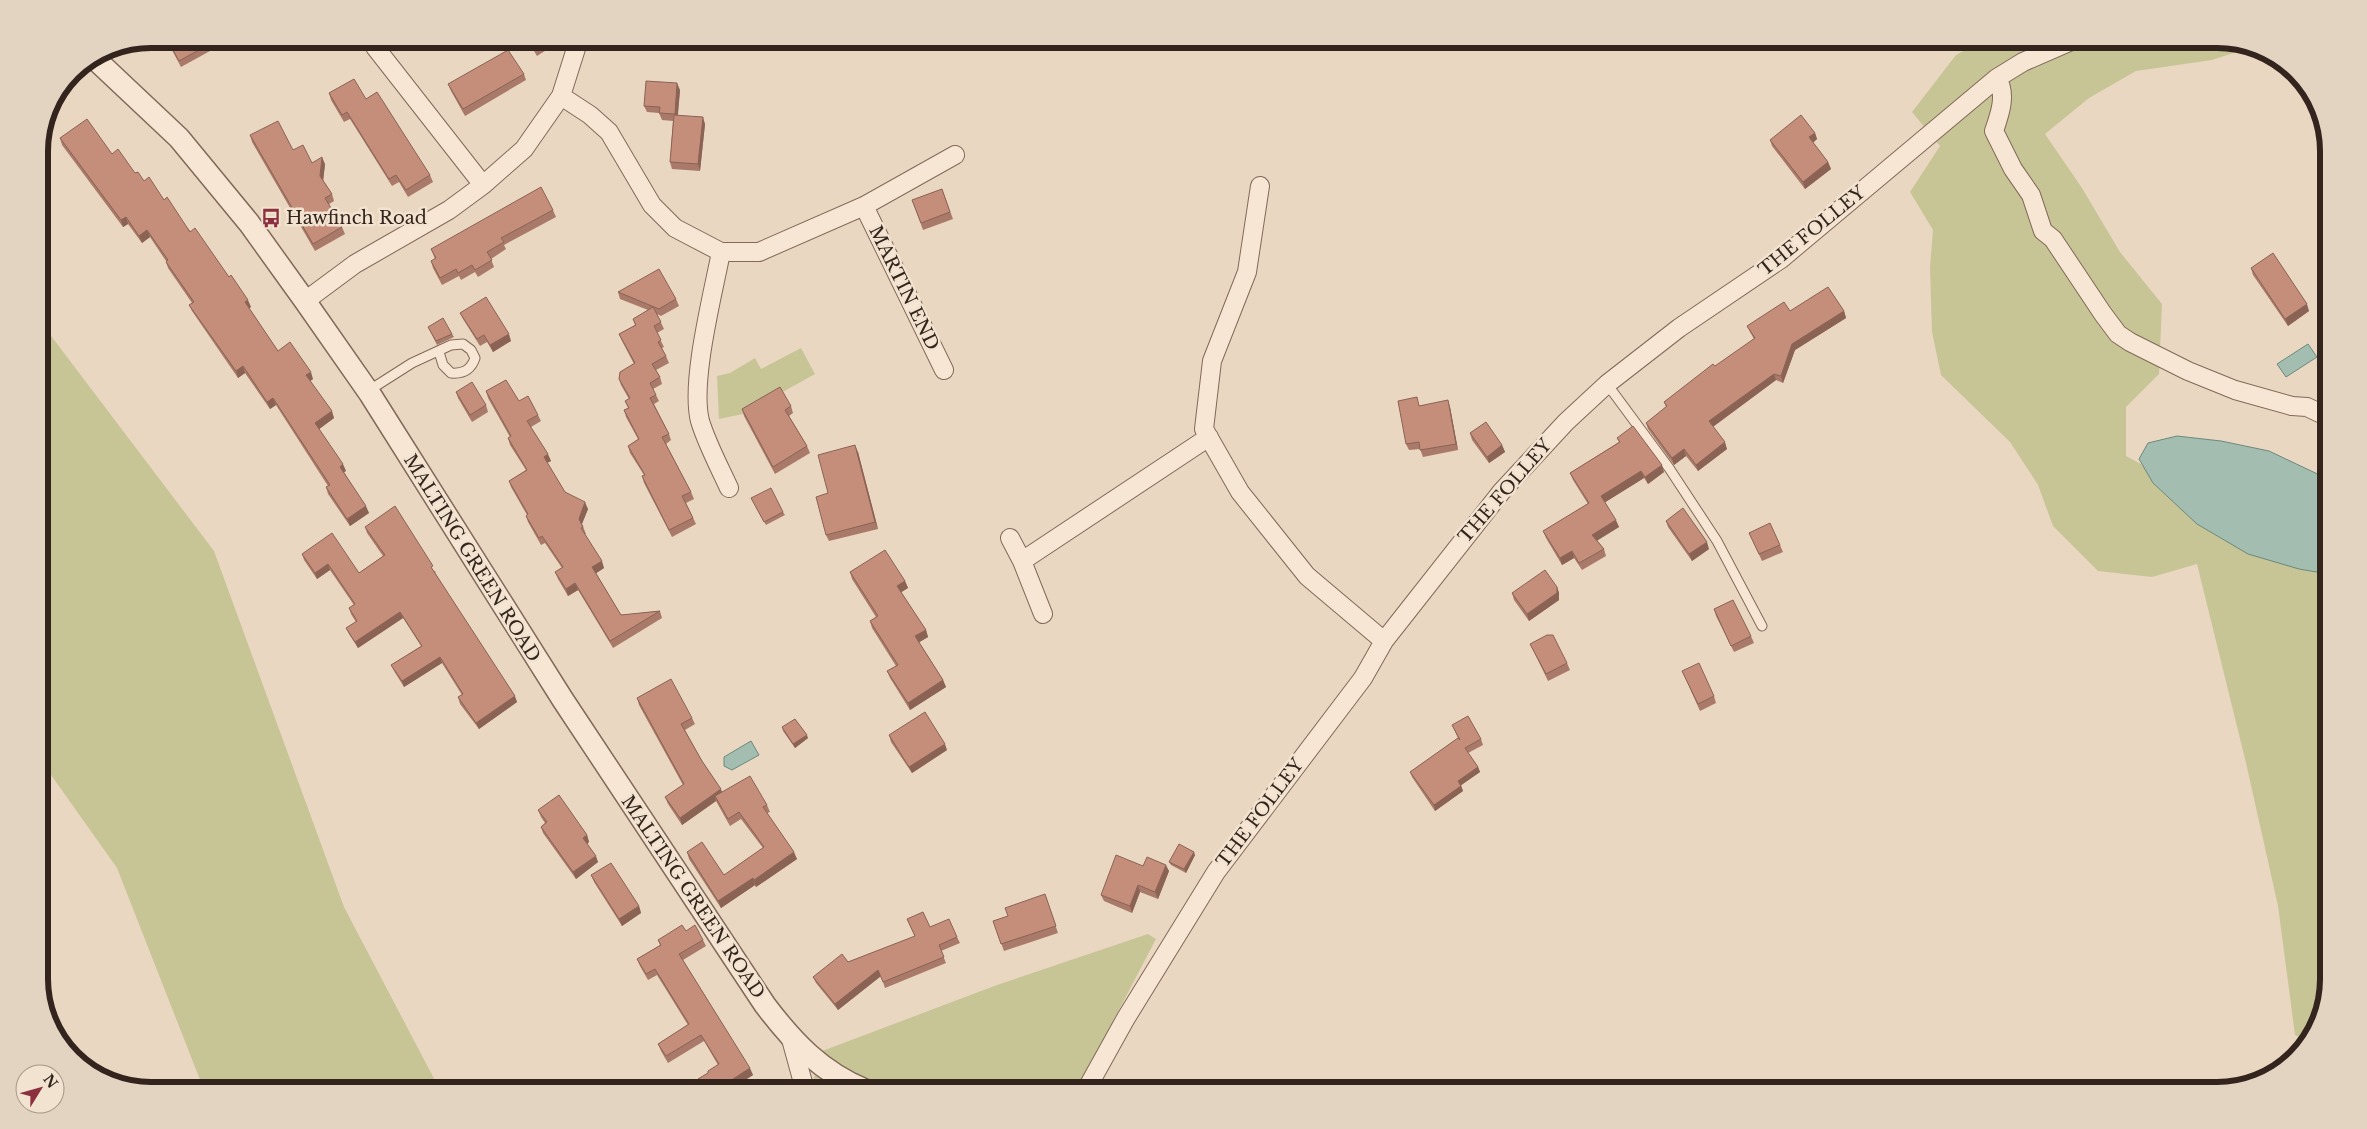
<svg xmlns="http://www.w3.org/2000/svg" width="2367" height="1129" viewBox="0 0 2367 1129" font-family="'Libre Baskerville',serif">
<rect width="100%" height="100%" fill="#ead7c1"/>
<path fill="#c7c596" d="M 1985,39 L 2216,39 L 2252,47 L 2212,60 L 2136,71 L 2089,98 L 2045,134 L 2082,188 L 2120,252 L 2162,304 L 2159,374 L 2126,407 L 2126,456 L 2219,506 L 2328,543 L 2328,978 L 2317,1027 L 2305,1040 L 2295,1035 L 2278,906 L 2246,763 L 2197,564 L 2152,577 L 2098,571 L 2053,526 L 2038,485 L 2010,442 L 1941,375 L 1932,332 L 1930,267 L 1933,230 L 1910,192 L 1940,146 L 1912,112 L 1956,55 Z
M 39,320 L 214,551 L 344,907 L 440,1090 L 204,1090 L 117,868 L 39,758 Z
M 801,348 L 815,374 L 743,414 L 719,419 L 717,376 L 730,373 L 755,358 L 761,369 Z
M 1148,934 L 1156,939 L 1077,1090 L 883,1090 L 871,1086 L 817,1053 L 997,985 Z
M 815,1075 L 838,1090 L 815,1090 L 812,1083 Z"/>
<path fill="#a3bdb1" stroke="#6c897d" d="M 2308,344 L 2317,357 L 2286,377 L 2277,364 Z
M 2177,436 L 2221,441 L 2269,451 L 2328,479 L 2328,574 L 2299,569 L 2248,554 L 2197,524 L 2153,483 L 2139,459 L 2148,443 Z
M 751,741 L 759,755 L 732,770 L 724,766 L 724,757 Z"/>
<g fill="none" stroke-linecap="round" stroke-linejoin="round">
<defs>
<path id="service" d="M 1607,384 L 1669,468 L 1717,541 L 1762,626
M 368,391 L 412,363 L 451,345 L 463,344 L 471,350 L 475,358 C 471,370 463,374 451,373 L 443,365 L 439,352"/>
<path id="minor" d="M 375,47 L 483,185
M 1997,78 C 2007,94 2000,114 1994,131 L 2013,169 L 2031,195 L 2043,231 L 2053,239 L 2103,314 L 2118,334 L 2130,342 L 2188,371 L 2235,390 L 2292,406 L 2307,407 L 2328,417
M 561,96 L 590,115 L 609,132 L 652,205 L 675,228 L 721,252 L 759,252 L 864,206 L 955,155
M 1260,186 L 1247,272 L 1212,361 L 1204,429 L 1240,492 L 1307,576 L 1384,641
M 864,206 L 944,370
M 721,252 C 713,294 690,382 700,421 C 707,444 719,466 729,488
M 305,301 L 355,264 L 449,210 L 483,185 L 524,149 L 561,96 L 579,39
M 1010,538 L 1022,561 L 1043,614
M 1022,561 L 1209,437
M 791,1039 L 805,1090
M 1086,1090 L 1126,1018 L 1216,872 L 1363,678 L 1384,641 L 1502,491 L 1566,422 L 1607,384 L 1679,328 L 1781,259 L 1997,78 L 2023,62 L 2076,39"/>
<path id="tertiary" d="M 93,57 L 179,138 L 249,223 L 305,301 L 370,394 L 563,700 L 765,1005 C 793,1042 821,1072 865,1090"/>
</defs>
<use href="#service" stroke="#82695a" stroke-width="11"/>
<use href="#minor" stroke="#82695a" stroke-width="20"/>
<use href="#tertiary" stroke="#82695a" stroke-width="24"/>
<use href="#service" stroke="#f6e6d3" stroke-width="9"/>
<use href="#minor" stroke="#f6e6d3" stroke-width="18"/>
<use href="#tertiary" stroke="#f6e6d3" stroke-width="21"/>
</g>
<path fill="#a97a69" d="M 166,39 L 204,39 L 210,51 L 181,67 Z
M 423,39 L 440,39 L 428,46 Z
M 527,39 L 549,39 L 548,39 L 551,47 L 537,56 Z
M 524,74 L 526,80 L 465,116 L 451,91 L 448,84 Z
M 680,90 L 678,115 L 705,124 L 700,171 L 672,169 L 670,162 L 673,121 L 662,120 L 659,113 L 647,112 L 644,106 Z
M 329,93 L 366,99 L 430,175 L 433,182 L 408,197 L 399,182 L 392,186 L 350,119 L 344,122 L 331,100 Z
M 1815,133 L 1817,139 L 1813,143 L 1828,162 L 1831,169 L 1805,189 L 1772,146 L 1770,140 Z
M 250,135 L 293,150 L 312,163 L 325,164 L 323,180 L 332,194 L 334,201 L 329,204 L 342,227 L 345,234 L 315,251 L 252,142 Z
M 60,138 L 112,154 L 144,181 L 164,200 L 229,277 L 251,307 L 249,308 L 278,351 L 313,379 L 310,381 L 334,418 L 319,429 L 346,471 L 344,472 L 369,513 L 350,526 L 328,494 L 326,487 L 328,486 L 276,405 L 270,409 L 245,373 L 238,378 L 192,311 L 189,305 L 192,303 L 168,268 L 166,262 L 166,261 L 150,237 L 142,243 L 128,224 L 123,227 L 62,145 Z
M 942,189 L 953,219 L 923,230 L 912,200 Z
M 553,210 L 556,217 L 504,245 L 506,249 L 491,259 L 494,267 L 478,277 L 475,272 L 461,280 L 459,276 L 442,285 L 433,268 L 431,261 L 435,259 L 431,249 Z
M 2251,268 L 2309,311 L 2288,326 L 2253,275 Z
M 618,292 L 676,299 L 679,306 L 661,316 L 657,314 L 664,329 L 657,333 L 664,347 L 662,348 L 666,356 L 669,363 L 656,370 L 660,377 L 662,384 L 653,389 L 659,401 L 654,404 L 669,434 L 671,440 L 666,444 L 691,492 L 694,499 L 686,503 L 696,524 L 672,537 L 644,483 L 642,476 L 644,475 L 630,453 L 628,446 L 638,439 L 626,417 L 624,410 L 628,408 L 625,401 L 629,399 L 621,385 L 619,379 L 634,364 L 622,341 L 619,334 L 635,325 L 633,319 L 648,310 L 620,299 Z
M 1790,311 L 1844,311 L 1846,318 L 1795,350 L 1783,383 L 1776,380 L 1713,427 L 1727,449 L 1698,471 L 1686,456 L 1674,465 L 1648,429 L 1646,423 L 1666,407 L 1664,402 L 1754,339 L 1750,332 L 1747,326 Z
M 460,313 L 511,341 L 493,352 L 487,342 L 480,346 L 463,319 Z
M 428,327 L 452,334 L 454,337 L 437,345 Z
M 486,391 L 519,401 L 538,415 L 541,421 L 531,427 L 551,461 L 547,463 L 565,492 L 588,509 L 582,524 L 586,534 L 584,534 L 604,568 L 596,573 L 621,615 L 660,611 L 662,618 L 613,648 L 578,590 L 568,596 L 558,579 L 555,572 L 562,568 L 545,543 L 541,545 L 528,522 L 526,516 L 527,515 L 511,487 L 509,481 L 526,470 L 510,445 L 508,438 L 510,437 L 488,398 Z
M 456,392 L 486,405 L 488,412 L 472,422 L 458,398 Z
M 1420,405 L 1450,407 L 1458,450 L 1423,457 L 1420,449 L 1409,450 L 1406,444 Z
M 791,406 L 793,413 L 789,416 L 807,446 L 810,453 L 775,474 L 744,416 L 742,409 Z
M 1470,433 L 1502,445 L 1505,452 L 1489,463 L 1472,440 Z
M 1617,438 L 1664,472 L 1648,484 L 1644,478 L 1605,502 L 1619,527 L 1597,540 L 1604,549 L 1606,556 L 1582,570 L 1574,558 L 1562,565 L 1546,538 L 1543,531 L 1588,504 L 1573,480 L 1570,473 L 1619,442 Z
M 858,452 L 878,529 L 829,541 L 826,535 L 828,493 Z
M 751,498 L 783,512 L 785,515 L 766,525 Z
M 1666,521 L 1709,549 L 1692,561 L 1668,527 Z
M 365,527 L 436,572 L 435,573 L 517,702 L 479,729 L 460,704 L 458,697 L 462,695 L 442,663 L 404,687 L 394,671 L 391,665 L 421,646 L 403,618 L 358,648 L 349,634 L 346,628 L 356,622 L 351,614 L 349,608 L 354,605 L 330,570 L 317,579 L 304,560 L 302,554 L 359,573 L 383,556 L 367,533 Z
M 1749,533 L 1780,545 L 1783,552 L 1762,561 Z
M 850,572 L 905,581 L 908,588 L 901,592 L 926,630 L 928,637 L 919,642 L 943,680 L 946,687 L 910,710 L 890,678 L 887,671 L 896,666 L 872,628 L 870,621 L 876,617 L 852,579 Z
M 1557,587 L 1559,593 L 1559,600 L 1529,621 L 1514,600 L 1512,593 Z
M 1714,609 L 1751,636 L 1754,643 L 1734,652 L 1716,616 Z
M 1530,644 L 1567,663 L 1570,670 L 1548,681 L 1533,650 Z
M 1682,671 L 1714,696 L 1716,703 L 1700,711 Z
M 637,698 L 692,718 L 695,724 L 685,730 L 702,761 L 722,792 L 767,805 L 770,812 L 767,813 L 797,859 L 756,887 L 755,885 L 721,908 L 689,859 L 687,852 L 724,875 L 763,848 L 741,819 L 730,826 L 716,801 L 682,825 L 668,804 L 665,797 L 683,785 L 639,705 Z
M 1452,725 L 1481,739 L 1483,745 L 1468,753 L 1478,767 L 1480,772 L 1461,785 L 1463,791 L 1435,811 L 1412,777 L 1410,772 L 1458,738 Z
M 782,727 L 808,738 L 795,748 L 783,731 Z
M 889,735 L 947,750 L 912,773 L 891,742 Z
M 538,810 L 587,835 L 589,842 L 587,844 L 598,862 L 576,879 L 543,833 L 541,827 L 545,823 L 541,817 Z
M 1195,855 L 1186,873 L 1171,865 L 1169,862 Z
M 1143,866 L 1169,871 L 1158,899 L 1140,892 L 1132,913 L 1104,901 L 1101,895 Z
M 591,875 L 639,906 L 641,913 L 622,926 L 594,882 Z
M 1045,894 L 1058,933 L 1004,951 L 993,921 L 1008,916 Z
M 907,919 L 957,937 L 960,943 L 941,951 L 946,963 L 885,988 L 881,976 L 838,1010 L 816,983 L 813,977 L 848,962 L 915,937 Z
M 686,931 L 703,940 L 706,946 L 683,960 L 753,1075 L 736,1086 L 738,1090 L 704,1090 L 701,1085 L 698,1079 L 708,1073 L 718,1065 L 704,1041 L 668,1063 L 661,1051 L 658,1044 L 688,1025 L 657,975 L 648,980 L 640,966 L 637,959 L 660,945 L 658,940 Z"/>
<path fill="#8a6355" d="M 677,83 L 680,90 L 677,121 L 675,114 Z
M 54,107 L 56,114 L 44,122 L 46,112 Z
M 703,117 L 705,124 L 700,171 L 698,164 Z
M 1815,133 L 1817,139 L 1811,144 L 1809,137 Z
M 322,157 L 325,164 L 323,182 L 320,176 Z
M 1828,162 L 1831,169 L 1805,189 L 1803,182 Z
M 126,217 L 128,224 L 123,227 L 121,220 Z
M 147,230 L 150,237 L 142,243 L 139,236 Z
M 248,300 L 251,307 L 247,309 L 245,302 Z
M 2307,304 L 2309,311 L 2288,326 L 2285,319 Z
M 1844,311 L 1846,318 L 1795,350 L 1783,383 L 1781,376 L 1792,344 Z
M 509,334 L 511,341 L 493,352 L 490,345 Z
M 243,366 L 245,373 L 238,378 L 236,371 Z
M 311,372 L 313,379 L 309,382 L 306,375 Z
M 1774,374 L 1776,380 L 1711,428 L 1709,421 Z
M 273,398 L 276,405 L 270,409 L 267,402 Z
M 1448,400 L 1450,407 L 1458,450 L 1456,444 Z
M 332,411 L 334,418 L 318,430 L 315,423 Z
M 1725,442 L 1727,449 L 1698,471 L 1696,465 Z
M 855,445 L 858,452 L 878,529 L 875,522 Z
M 1502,445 L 1505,452 L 1489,463 L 1487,457 Z
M 1684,449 L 1686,456 L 1674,465 L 1672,458 Z
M 548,454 L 551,461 L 546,463 L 544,457 Z
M 343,464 L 346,471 L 342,473 L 340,467 Z
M 1662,465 L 1664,472 L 1648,484 L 1645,477 Z
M 1641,471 L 1644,478 L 1604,503 L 1601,496 Z
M 585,502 L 588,509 L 581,526 L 579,519 Z
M 366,506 L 369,513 L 350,526 L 347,519 Z
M 1616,520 L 1619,527 L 1595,542 L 1592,535 Z
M 1707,542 L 1709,549 L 1692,561 L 1689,554 Z
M 1572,551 L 1574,558 L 1562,565 L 1560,558 Z
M 602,561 L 604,568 L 595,574 L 592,567 Z
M 328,564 L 330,570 L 317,579 L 315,573 Z
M 905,581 L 908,588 L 900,593 L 897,586 Z
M 575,583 L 578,590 L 568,596 L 566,589 Z
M 1557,587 L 1559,593 L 1559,600 L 1529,621 L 1527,614 Z
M 400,612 L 403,618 L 358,648 L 355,642 Z
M 926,630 L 928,637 L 918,643 L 915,636 Z
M 440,657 L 442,663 L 404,687 L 402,681 Z
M 943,680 L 946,687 L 910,710 L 908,703 Z
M 515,696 L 517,702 L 479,729 L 476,723 Z
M 807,735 L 808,738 L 795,748 L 793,744 Z
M 945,744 L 947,750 L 912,773 L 909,767 Z
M 1478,767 L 1480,772 L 1460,786 L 1458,781 Z
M 1461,786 L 1463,791 L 1435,811 L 1434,805 Z
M 721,789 L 723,796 L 715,796 L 716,801 L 682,825 L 680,818 Z
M 587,835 L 589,842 L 586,845 L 583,838 Z
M 794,852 L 797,859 L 756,887 L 754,880 Z
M 1194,852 L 1195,855 L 1186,873 L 1184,869 Z
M 596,856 L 598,862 L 576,879 L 573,872 Z
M 1166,865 L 1169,871 L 1158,899 L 1155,892 Z
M 753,878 L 755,885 L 721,908 L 718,901 Z
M 1138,885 L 1140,892 L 1132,913 L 1130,906 Z
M 639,906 L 641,913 L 622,926 L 619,919 Z
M 878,970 L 881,976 L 838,1010 L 835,1004 Z
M 750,1068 L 753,1075 L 735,1086 L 733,1079 Z"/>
<path fill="#c58e7a" stroke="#8a6355" d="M 167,39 L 204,39 L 208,45 L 179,61 Z
M 528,39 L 547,39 L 548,40 L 534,49 Z
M 508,50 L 524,74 L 463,109 L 448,84 Z
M 354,79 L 366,99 L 377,92 L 430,175 L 406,190 L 396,175 L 389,179 L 347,112 L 342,115 L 329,93 Z
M 646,81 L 677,83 L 675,114 L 659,113 L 660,107 L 644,106 Z
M 51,102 L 54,107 L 46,112 L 47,108 Z
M 674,115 L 703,117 L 698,164 L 670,162 Z
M 1801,115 L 1815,133 L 1809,137 L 1828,162 L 1803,182 L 1770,140 Z
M 87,119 L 112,154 L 118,149 L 135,173 L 138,172 L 144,181 L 149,177 L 164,200 L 167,197 L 190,232 L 195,228 L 229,277 L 231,275 L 248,300 L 245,302 L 278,351 L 290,342 L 311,372 L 306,375 L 332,411 L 315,423 L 343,464 L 340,467 L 366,506 L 347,519 L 326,487 L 330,485 L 273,398 L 267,402 L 243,366 L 236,371 L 189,305 L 194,302 L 166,262 L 168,260 L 147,230 L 139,236 L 126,217 L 121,220 L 60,138 Z
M 278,121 L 293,150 L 303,145 L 312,163 L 322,157 L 320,176 L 332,194 L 325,198 L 342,227 L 313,244 L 250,135 Z
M 541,187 L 553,210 L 501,238 L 504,242 L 487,252 L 492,260 L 475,270 L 472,265 L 458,273 L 456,269 L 440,278 L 431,261 L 436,258 L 431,249 Z
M 942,189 L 950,212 L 921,223 L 912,200 Z
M 2273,253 L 2307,304 L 2285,319 L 2251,268 Z
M 659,269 L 676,299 L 659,309 L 618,292 Z
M 1828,287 L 1844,311 L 1792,344 L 1781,376 L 1774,374 L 1709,421 L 1725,442 L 1696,465 L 1684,449 L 1672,458 L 1646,423 L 1667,406 L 1664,402 L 1713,364 L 1715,366 L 1755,338 L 1747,326 L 1784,302 L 1790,311 Z
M 486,297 L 509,334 L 490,345 L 484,335 L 477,339 L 460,313 Z
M 653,307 L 661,322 L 654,326 L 661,340 L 658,342 L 666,356 L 652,364 L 660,377 L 650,383 L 656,395 L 650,398 L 669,434 L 662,437 L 691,492 L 682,496 L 693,518 L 669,530 L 642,476 L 645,475 L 628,446 L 639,439 L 624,410 L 629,408 L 625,401 L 630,398 L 619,379 L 620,372 L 635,363 L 619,334 L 636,325 L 633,319 Z
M 443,318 L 452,334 L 436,341 L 428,327 Z
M 506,380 L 519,401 L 528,396 L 538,415 L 527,421 L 548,454 L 544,457 L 565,492 L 585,502 L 579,519 L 583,527 L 581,528 L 602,561 L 592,567 L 621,615 L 660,611 L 610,641 L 575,583 L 566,589 L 555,572 L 563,567 L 542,536 L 539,538 L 526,516 L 528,514 L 509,481 L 527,470 L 508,438 L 511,436 L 486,391 Z
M 472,382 L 486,405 L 470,415 L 456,392 Z
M 780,387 L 791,406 L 785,410 L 807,446 L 773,467 L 742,409 Z
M 1417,397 L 1419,406 L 1448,400 L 1456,444 L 1420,450 L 1419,442 L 1406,444 L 1398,401 Z
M 1486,422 L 1502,445 L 1487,457 L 1470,433 Z
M 1633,426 L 1662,465 L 1645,477 L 1641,471 L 1601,496 L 1616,520 L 1592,535 L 1604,549 L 1579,563 L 1572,551 L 1560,558 L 1543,531 L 1589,503 L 1570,473 L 1620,442 L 1617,438 Z
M 855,445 L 875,522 L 826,535 L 816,497 L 828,493 L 818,455 Z
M 771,488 L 783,512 L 764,522 L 751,498 Z
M 395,506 L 433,566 L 431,567 L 515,696 L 476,723 L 458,697 L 463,694 L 440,657 L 402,681 L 391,665 L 422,646 L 400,612 L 355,642 L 346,628 L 357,621 L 349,608 L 355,604 L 328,564 L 315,573 L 302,554 L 332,533 L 359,573 L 385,555 L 365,527 Z
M 1683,508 L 1707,542 L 1689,554 L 1666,521 Z
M 1770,523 L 1780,545 L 1759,554 L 1749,533 Z
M 885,550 L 905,581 L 897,586 L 926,630 L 915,636 L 943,680 L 908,703 L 887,671 L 898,665 L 870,621 L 878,616 L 850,572 Z
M 1545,570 L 1557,587 L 1557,593 L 1527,614 L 1512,593 Z
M 1733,600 L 1751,636 L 1731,646 L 1714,609 Z
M 1547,635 L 1553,635 L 1567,663 L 1546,674 L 1530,644 Z
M 1699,663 L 1714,696 L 1698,704 L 1682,671 Z
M 671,679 L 692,718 L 681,724 L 702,761 L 721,789 L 680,818 L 665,797 L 684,784 L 637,698 Z
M 925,712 L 945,744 L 909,767 L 889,735 Z
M 1468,716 L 1481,739 L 1465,748 L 1478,767 L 1458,781 L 1461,786 L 1434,805 L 1410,772 L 1458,738 L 1460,740 L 1452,725 Z
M 795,719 L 807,735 L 793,744 L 782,727 Z
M 750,776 L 767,805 L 763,807 L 794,852 L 754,880 L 753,878 L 718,901 L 687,852 L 702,842 L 724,875 L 764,847 L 739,812 L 728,819 L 715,796 Z
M 559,795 L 587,835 L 583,838 L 596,856 L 573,872 L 541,827 L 547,822 L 538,810 Z
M 1179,844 L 1194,852 L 1184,869 L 1169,862 Z
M 1116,855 L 1143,866 L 1147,857 L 1166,865 L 1155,892 L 1138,885 L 1130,906 L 1101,895 Z
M 611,863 L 639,906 L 619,919 L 591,875 Z
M 1045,894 L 1056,926 L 1001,944 L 993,921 L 1008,916 L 1005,908 Z
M 923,912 L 930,927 L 949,919 L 957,937 L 939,945 L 944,957 L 883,982 L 878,970 L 835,1004 L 813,977 L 842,954 L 848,962 L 915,936 L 907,919 Z
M 682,925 L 686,931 L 695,925 L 703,940 L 679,954 L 750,1068 L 733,1079 L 738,1090 L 717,1090 L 717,1089 L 715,1090 L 706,1090 L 698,1079 L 708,1073 L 708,1071 L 719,1064 L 701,1035 L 666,1056 L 658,1044 L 689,1024 L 655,969 L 646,974 L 637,959 L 661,945 L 658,940 Z"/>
<defs>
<symbol id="bus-bare" viewBox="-9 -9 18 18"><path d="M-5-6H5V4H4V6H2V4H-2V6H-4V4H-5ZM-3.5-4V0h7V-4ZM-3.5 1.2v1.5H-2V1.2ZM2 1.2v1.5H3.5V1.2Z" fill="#8c2f3e" stroke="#f2e3d0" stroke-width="2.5" paint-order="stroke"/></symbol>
</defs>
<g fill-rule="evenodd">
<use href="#bus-bare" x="257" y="204" width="28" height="28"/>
</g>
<g text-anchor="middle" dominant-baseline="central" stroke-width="5" stroke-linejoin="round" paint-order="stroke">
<g font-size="18" fill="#33241d" stroke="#f2e3d0" text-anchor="start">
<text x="286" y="218">Hawfinch Road</text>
</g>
<g font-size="18" fill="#33241d" stroke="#f2e3d0">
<text transform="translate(1812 231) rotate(-39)">THE FOLLEY</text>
<text transform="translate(904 288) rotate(64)">MARTIN END</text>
<text transform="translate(1505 491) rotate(-49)">THE FOLLEY</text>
<text transform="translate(472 558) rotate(58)">MALTING GREEN ROAD</text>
<text transform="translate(1260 813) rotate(-53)">THE FOLLEY</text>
<text transform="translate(693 897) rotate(56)">MALTING GREEN ROAD</text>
</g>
</g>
<path d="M0 0H2367V1129H0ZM151 48H2217A103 103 0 0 1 2320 151V979A103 103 0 0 1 2217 1082H151A103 103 0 0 1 48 979V151A103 103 0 0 1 151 48Z" fill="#e3d4c2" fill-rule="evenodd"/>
<path fill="none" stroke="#33241d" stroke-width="6" d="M151 48H2217A103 103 0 0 1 2320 151V979A103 103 0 0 1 2217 1082H151A103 103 0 0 1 48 979V151A103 103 0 0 1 151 48Z"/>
<g transform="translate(40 1089) rotate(53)"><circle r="24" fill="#f2e3d0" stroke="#a69788"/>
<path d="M0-4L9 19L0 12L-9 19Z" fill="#8c2f3e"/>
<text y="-8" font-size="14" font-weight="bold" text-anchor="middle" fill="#33241d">N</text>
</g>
</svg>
